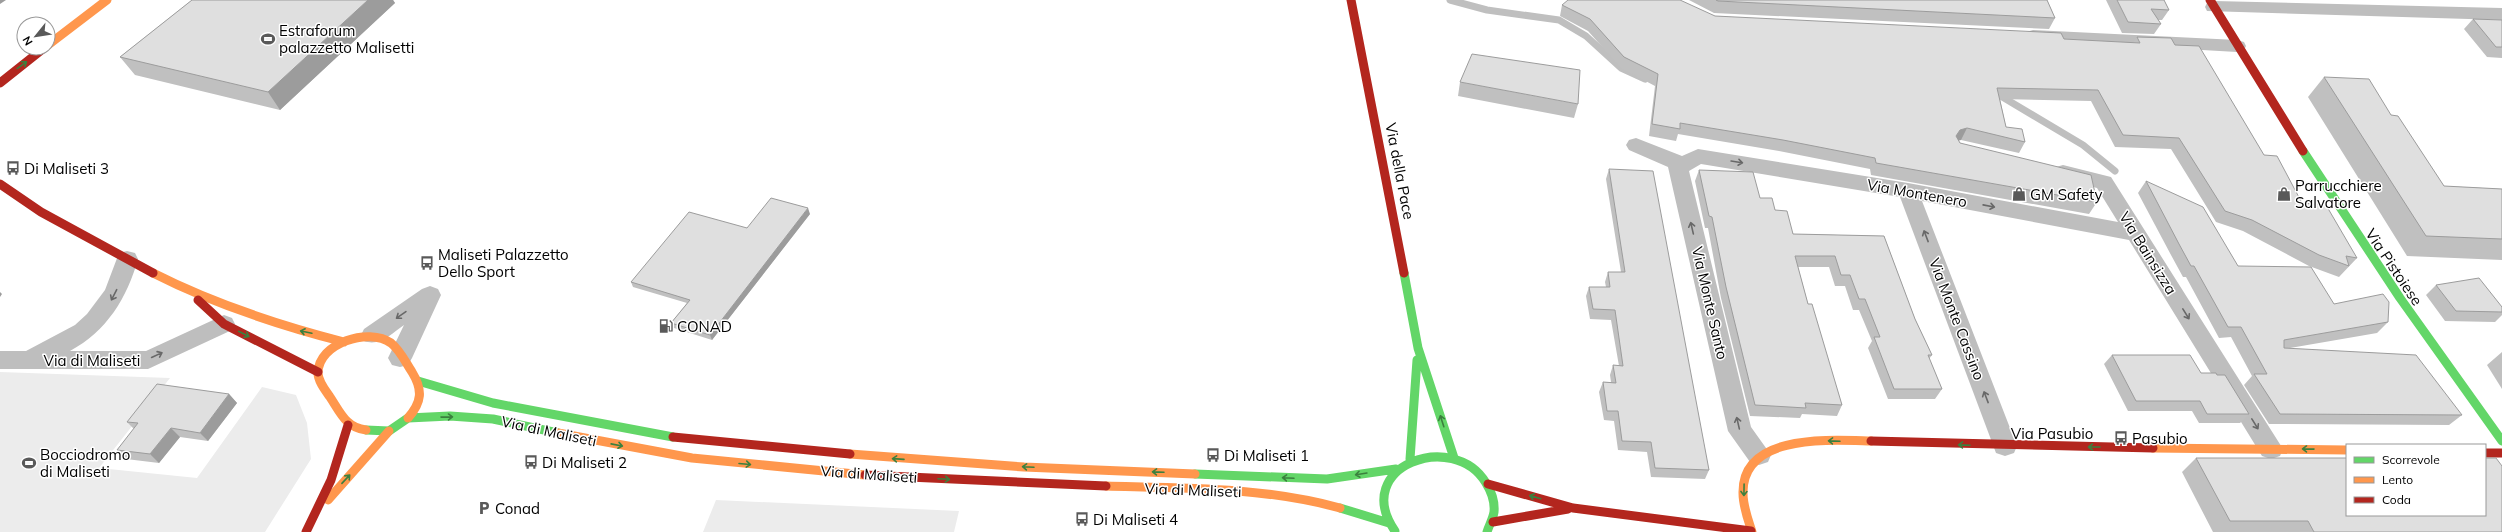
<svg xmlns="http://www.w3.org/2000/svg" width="2502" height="532" viewBox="0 0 2502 532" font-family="Mulish,sans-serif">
<rect width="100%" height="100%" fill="#fff"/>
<path fill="#ececec" d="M 0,372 L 170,378 L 99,468 L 197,478 L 262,387 L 296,395 L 307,423 L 311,459 L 265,532 L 0,532 Z
M 716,500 L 959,511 L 954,532 L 703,532 Z"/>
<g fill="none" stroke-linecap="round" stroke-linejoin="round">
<path stroke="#bfbfbf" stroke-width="7" d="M 1450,0 L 1487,10 L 1559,20 L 1586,36 L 1621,68 L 1645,79
M 1999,95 L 2083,145 L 2115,171"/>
<path fill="#bebebe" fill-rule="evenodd" d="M 2214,1 L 2502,8 L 2502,20 L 2207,11 L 2205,7 L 2207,3 Z
M 2033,30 L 2237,40 L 2244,42 L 2246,46 L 2244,50 L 2237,52 L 2026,40 L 2024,36 L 2026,32 Z
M 1636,138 L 1682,156 L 1698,149 L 1908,183 L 2118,222 L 2097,188 L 2056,177 L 2053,172 L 2056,167 L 2063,165 L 2111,177 L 2283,449 L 2280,456 L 2271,459 L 2262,456 L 2129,240 L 1922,201 L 2017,446 L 2014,453 L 2005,456 L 1996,453 L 1900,197 L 1701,164 L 1689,171 L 1751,427 L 1771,455 L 1768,462 L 1759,465 L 1750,462 L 1728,431 L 1668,167 L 1629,150 L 1626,145 L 1629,140 Z
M 127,251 L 135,253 L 138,259 C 127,298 107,331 70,351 L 146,351 L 224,315 L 232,318 L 235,324 L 232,330 L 148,369 L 0,369 L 0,351 L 26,351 L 75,325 L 87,314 L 105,290 L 119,253 Z
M 430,286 L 438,289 L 441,295 L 412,358 L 408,365 L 400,367 L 392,365 L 388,358 L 404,325 C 392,333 380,347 364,341 L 361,335 L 364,329 L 422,289 Z"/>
<path stroke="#63d668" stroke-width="9" d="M 2303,151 L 2400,298 L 2502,441
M 1404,273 L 1418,348 L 1454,458
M 418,381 L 493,403 L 673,437
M 366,430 L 389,431 L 408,418 L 450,416 L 493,419 L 558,433
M 1410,459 L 1417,360
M 1195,474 L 1327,479 L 1396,469
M 1340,508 L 1389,523
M 1395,531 C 1350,466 1454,429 1486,483 C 1491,491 1495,501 1494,512 C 1493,519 1489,525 1487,532"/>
<path stroke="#ff974d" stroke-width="9" d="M 48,45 L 107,0
M 153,273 C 214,304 278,325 344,342
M 366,430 C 346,428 340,412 330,397 C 325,390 318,381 318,373 C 318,343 369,327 391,343 C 400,350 406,363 412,372 C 423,390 422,402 408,418
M 558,433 L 692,458 L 865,475
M 2153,448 L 2347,450
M 850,454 L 1024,467 L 1195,474
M 1106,486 C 1185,488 1263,487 1340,508
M 328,500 L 389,431
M 1752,532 C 1748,519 1743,507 1743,493 C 1742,433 1831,440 1871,441"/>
<path stroke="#b3261e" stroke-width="9" d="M 1351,0 L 1404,273
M 2210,0 L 2303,151
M 0,83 L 44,48
M 0,184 L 41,212 L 153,273
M 198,300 L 224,324 L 318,372
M 673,437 L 850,454
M 1871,441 L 2153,448
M 2485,453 L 2502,453
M 865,475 L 1106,486
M 1488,484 L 1573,508 L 1751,531
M 1493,522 L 1568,509
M 306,532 L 331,480 L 348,425"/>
</g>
<path fill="#c0c0c0" d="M 192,0 L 393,0 L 395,3 L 280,110 L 135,75 L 120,57 Z
M 1689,0 L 2047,0 L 2055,18 L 2049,29 L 1714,13 Z
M 2106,0 L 2164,0 L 2169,10 L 2162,20 L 2158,20 L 2161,24 L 2154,34 L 2122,33 Z
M 1562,5 L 1715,16 L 2133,43 L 2137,37 L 2175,45 L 2302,203 L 2357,258 L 2339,277 L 2309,266 L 2243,231 L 2216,222 L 2171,149 L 2115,147 L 2091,101 L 2000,99 L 2006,127 L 2025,142 L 2019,153 L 1961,140 L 1958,140 L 1960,143 L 2097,202 L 2089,214 L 1871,175 L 1870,169 L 1779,151 L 1678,134 L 1676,141 L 1649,136 L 1655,86 L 1621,68 L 1588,31 L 1560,16 Z
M 2473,19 L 2502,20 L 2502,58 L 2487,57 L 2464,29 Z
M 2324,77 L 2391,115 L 2444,186 L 2502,189 L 2502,260 L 2407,256 L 2308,97 Z
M 1460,82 L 1578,104 L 1574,118 L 1458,96 Z
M 1609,169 L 1709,470 L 1705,479 L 1651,477 L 1647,452 L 1618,450 L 1614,421 L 1604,420 L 1599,392 L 1603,382 L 1611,382 L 1610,375 L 1613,365 L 1619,366 L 1611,320 L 1590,319 L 1586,296 L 1589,287 L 1606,287 L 1605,282 L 1608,272 L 1621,272 L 1606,179 Z
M 1699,170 L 1760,198 L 1775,210 L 1793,234 L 1884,236 L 1915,319 L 1932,355 L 1929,359 L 1942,389 L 1935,399 L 1888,399 L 1868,348 L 1872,341 L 1859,310 L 1853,310 L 1845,286 L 1835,286 L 1829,267 L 1798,267 L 1808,304 L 1842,405 L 1837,416 L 1802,414 L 1800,418 L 1750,416 L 1721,298 L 1708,228 L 1705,228 L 1695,181 Z
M 2146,181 L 2238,266 L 2334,304 L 2388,322 L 2377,333 L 2290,348 L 2462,415 L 2449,425 L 2269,424 L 2244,385 L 2252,376 L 2231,337 L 2219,338 L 2186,277 L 2183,277 L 2171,255 L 2138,193 Z
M 810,214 L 712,340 L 674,328 L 671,323 L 687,303 L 633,287 L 631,282 L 747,228 Z
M 2436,285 L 2502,307 L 2502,315 L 2495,322 L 2445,321 L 2426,295 Z
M 2502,352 L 2502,389 L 2487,365 Z
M 2112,355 L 2201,373 L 2217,375 L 2249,414 L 2240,423 L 2199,423 L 2192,411 L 2128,411 L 2104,364 Z
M 229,394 L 237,403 L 208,441 L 180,437 L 159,463 L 126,459 L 117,450 L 134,429 L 127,422 Z
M 2196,458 L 2502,532 L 2213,532 L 2182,472 Z"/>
<path fill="#9c9c9c" d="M 0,0 L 6,0 L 0,4 Z
M 368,0 L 393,0 L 395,3 L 280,110 L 268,92 Z
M 1967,128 L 1961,140 L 1954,142 L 1956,136 L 1960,130 Z
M 808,208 L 810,214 L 712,340 L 710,335 Z
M 0,292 L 2,294 L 0,297 Z
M 229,394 L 237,403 L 208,441 L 200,433 Z
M 171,428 L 180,437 L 159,463 L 150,454 Z"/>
<path fill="#dfdfdf" stroke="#9c9c9c" d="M 192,0 L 368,0 L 268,92 L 120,57 Z
M 1568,0 L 1680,0 L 1715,16 L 2061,33 L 2064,39 L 2140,43 L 2137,37 L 2171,38 L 2175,45 L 2199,46 L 2264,155 L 2277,156 L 2302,203 L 2326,205 L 2357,258 L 2346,256 L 2349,266 L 2319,255 L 2252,220 L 2225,211 L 2179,138 L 2123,135 L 2098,90 L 1997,88 L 2006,127 L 2022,129 L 2025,142 L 1967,128 L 1960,130 L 1956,136 L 1960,143 L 2091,175 L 2097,202 L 1876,163 L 1875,158 L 1783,140 L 1680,123 L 1680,129 L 1652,124 L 1658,74 L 1624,57 L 1590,19 L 1562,5 Z
M 1716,0 L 2047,0 L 2055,18 L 1718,1 Z
M 2117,0 L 2164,0 L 2169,10 L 2151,9 L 2161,24 L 2128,22 Z
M 2473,19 L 2502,20 L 2502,47 L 2496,47 Z
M 1472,54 L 1580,70 L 1578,104 L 1460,82 Z
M 2324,77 L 2369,79 L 2391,115 L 2398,116 L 2444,186 L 2502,189 L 2502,239 L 2426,236 Z
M 1609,169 L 1653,171 L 1709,470 L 1655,468 L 1651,442 L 1622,441 L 1618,411 L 1607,411 L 1603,382 L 1616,383 L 1613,365 L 1623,366 L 1615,310 L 1593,309 L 1589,287 L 1610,287 L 1608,272 L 1625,272 Z
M 1699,170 L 1753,172 L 1760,198 L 1772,198 L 1775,210 L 1787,211 L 1793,234 L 1884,236 L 1915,319 L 1932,355 L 1928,355 L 1942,389 L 1894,389 L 1874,337 L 1880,337 L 1865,299 L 1859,299 L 1850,275 L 1841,275 L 1835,256 L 1795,256 L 1808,304 L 1812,304 L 1842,405 L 1805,403 L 1806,408 L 1755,405 L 1726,287 L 1712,217 L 1709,216 Z
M 2146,181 L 2203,207 L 2238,266 L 2311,267 L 2334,304 L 2383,294 L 2389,302 L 2388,322 L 2284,340 L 2284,348 L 2416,355 L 2462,415 L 2280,414 L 2254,374 L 2267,374 L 2241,327 L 2228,327 L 2194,266 L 2191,266 L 2179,244 Z
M 771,198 L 808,208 L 710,335 L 671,323 L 690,300 L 631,282 L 689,212 L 747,228 Z
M 2479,278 L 2502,307 L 2502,312 L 2456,311 L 2436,285 Z
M 2112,355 L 2190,355 L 2201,373 L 2216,373 L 2217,375 L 2225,375 L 2249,414 L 2207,414 L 2200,401 L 2136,401 Z
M 157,384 L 229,394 L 200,433 L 171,428 L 150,454 L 117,450 L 138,423 L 127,422 Z
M 2196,458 L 2347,458 L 2347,515 L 2485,515 L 2485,458 L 2496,458 L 2502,466 L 2502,532 L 2314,532 L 2308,521 L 2230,521 Z"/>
<defs><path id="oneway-shaft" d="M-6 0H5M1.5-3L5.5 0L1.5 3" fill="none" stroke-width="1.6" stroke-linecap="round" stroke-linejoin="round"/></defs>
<g stroke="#3b803e">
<use href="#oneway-shaft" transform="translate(22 65) rotate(-36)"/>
<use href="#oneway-shaft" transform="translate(306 332) rotate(-168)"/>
<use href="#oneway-shaft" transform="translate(244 334) rotate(27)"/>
<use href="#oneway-shaft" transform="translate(447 417) rotate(-1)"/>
<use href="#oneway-shaft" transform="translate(1442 421) rotate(-108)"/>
<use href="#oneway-shaft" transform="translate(1834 441) rotate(-178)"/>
<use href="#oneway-shaft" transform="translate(617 445) rotate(11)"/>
<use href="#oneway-shaft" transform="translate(1964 445) rotate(-178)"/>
<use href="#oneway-shaft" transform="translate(2094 447) rotate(-180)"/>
<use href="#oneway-shaft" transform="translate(2308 449) rotate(-179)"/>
<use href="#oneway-shaft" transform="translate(898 459) rotate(-176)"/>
<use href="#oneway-shaft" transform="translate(745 464) rotate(5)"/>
<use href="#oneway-shaft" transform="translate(1028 467) rotate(-177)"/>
<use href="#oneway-shaft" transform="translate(1158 472) rotate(-178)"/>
<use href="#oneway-shaft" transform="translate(1361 474) rotate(171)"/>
<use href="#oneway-shaft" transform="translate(1288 478) rotate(-177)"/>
<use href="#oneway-shaft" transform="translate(346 479) rotate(-47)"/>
<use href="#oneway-shaft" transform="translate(944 479) rotate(3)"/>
<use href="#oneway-shaft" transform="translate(1744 490) rotate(91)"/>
<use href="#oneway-shaft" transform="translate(1535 497) rotate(-164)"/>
</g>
<g stroke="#686868">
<use href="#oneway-shaft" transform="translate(1737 162) rotate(9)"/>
<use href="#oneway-shaft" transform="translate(1989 206) rotate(11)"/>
<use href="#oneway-shaft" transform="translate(1692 228) rotate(-103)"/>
<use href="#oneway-shaft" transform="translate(1926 236) rotate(-111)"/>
<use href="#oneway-shaft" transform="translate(114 295) rotate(117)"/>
<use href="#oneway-shaft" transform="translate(2186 314) rotate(58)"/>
<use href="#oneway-shaft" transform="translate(401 315) rotate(145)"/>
<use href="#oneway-shaft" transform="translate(157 355) rotate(-25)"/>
<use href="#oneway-shaft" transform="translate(1986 397) rotate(-111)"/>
<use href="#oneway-shaft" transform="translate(1738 423) rotate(-103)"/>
<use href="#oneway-shaft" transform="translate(2255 424) rotate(58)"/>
</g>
<defs>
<symbol id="stadium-bare" viewBox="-9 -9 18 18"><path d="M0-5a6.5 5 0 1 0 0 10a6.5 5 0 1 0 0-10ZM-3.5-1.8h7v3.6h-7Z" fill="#595959" stroke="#fff" stroke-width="2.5" paint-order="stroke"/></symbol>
<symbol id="bus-bare" viewBox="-9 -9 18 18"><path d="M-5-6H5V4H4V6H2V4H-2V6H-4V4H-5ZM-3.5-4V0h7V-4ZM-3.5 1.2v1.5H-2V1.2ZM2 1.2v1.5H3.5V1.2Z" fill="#595959" stroke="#fff" stroke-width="2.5" paint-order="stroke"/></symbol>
<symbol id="shop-bare" viewBox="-9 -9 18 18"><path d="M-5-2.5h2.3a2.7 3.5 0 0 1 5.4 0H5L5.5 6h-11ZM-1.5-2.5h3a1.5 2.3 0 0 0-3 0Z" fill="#595959" stroke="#fff" stroke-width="2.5" paint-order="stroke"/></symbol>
<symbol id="fuel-bare" viewBox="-9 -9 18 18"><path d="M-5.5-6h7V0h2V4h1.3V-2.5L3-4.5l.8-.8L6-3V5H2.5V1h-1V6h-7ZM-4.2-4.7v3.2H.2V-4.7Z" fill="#595959" stroke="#fff" stroke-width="2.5" paint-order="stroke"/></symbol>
<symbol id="parking-bare" viewBox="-9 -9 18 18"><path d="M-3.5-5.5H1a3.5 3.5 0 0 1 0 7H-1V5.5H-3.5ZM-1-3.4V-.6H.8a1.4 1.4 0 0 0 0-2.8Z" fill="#595959" stroke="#fff" stroke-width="2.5" paint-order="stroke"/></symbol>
</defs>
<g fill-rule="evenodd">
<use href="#stadium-bare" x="258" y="29" width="20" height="20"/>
<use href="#bus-bare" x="3" y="158" width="20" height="20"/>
<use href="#shop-bare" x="2009" y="184" width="20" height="20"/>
<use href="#shop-bare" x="2274" y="184" width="20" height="20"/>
<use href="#bus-bare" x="417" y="253" width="20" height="20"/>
<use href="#fuel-bare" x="656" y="316" width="20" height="20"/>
<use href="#bus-bare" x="2111" y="428" width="20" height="20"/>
<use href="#bus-bare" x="1203" y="445" width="20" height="20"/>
<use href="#bus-bare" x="521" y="452" width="20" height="20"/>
<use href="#stadium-bare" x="19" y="453" width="20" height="20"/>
<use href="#parking-bare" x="474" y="498" width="20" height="20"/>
<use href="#bus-bare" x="1072" y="509" width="20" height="20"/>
</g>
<g text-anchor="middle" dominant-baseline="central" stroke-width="3" stroke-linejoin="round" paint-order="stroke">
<g font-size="15" fill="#000" stroke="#fff" text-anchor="start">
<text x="279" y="30">Estraforum<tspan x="279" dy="17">palazzetto Malisetti</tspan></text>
<text x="24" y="168">Di Maliseti 3</text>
<text x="2295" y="185">Parrucchiere<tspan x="2295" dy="17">Salvatore</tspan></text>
<text x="2030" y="194">GM Safety</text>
<text x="438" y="254">Maliseti Palazzetto<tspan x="438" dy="17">Dello Sport</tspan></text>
<text x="677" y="326">CONAD</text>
<text x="2132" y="438">Pasubio</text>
<text x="40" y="454">Bocciodromo<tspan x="40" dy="17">di Maliseti</tspan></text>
<text x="1224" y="455">Di Maliseti 1</text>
<text x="542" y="462">Di Maliseti 2</text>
<text x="495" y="508">Conad</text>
<text x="1093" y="519">Di Maliseti 4</text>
</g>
<g font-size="15" fill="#000" stroke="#fff">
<text transform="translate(1400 171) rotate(79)">Via della Pace</text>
<text transform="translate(1917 193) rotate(10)">Via Montenero</text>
<text transform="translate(2148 253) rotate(58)">Via Bainsizza</text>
<text transform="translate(2394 267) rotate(56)">Via Pistoiese</text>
<text transform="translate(1710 303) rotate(77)">Via Monte Santo</text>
<text transform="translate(1957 319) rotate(69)">Via Monte Cassino</text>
<text x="92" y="360">Via di Maliseti</text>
<text transform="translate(549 431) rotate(12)">Via di Maliseti</text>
<text x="2052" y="433">Via Pasubio</text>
<text transform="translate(869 474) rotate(4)">Via di Maliseti</text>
<text transform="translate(1193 490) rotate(2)">Via di Maliseti</text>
</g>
</g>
<rect x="2346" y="444" width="140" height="72" fill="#ffffff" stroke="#999999"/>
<rect x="2354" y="457" width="20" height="6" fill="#63d668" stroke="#999999"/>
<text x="2382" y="464" font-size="12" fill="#000000">Scorrevole</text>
<rect x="2354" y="477" width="20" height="6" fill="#ff974d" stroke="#999999"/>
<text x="2382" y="484" font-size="12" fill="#000000">Lento</text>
<rect x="2354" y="497" width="20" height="6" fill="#b3261e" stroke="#999999"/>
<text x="2382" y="504" font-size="12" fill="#000000">Coda</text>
<g transform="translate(36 36) rotate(240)"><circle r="19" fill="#ffffff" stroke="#999999"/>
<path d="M0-3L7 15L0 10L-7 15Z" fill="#595959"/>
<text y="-6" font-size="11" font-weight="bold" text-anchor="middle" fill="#000000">N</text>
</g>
</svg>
